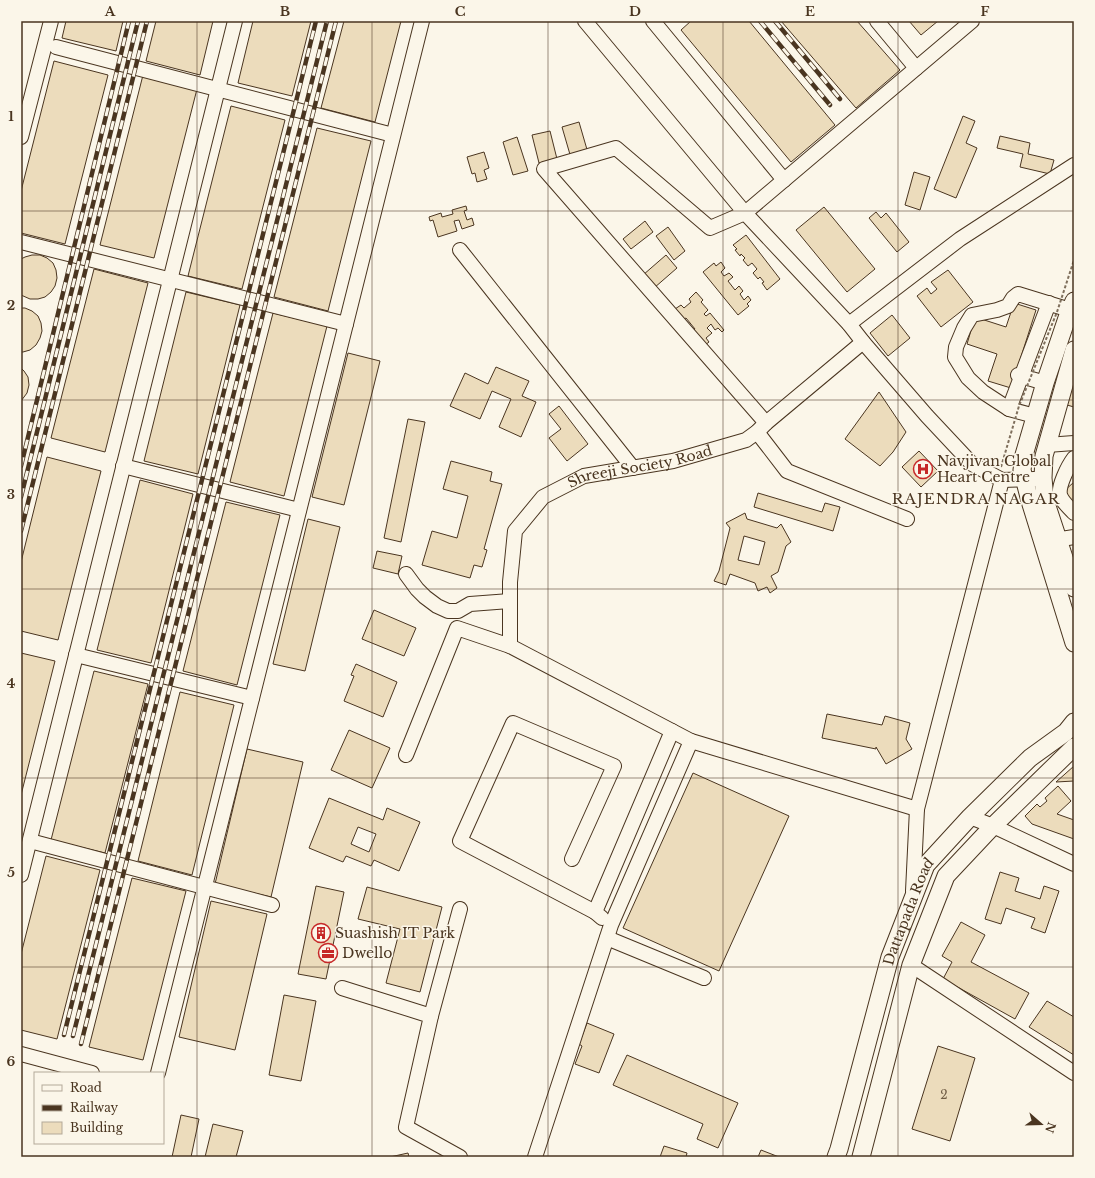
<svg xmlns="http://www.w3.org/2000/svg" width="1095" height="1178" viewBox="0 0 1095 1178" font-family="'Libre Baskerville',serif">
<rect width="100%" height="100%" fill="#fbf6e9"/>
<path fill="#ecdcbc" stroke="#4a3520" fill-rule="evenodd" d="M 66,21 L 123,21 L 116,51 L 62,38 Z
M 156,21 L 213,21 L 200,75 L 146,61 Z
M 253,21 L 311,21 L 292,96 L 238,83 Z
M 344,21 L 401,21 L 375,122 L 321,108 Z
M 691,21 L 749,21 L 835,125 L 791,162 L 681,30 Z
M 781,21 L 857,21 L 900,70 L 856,108 Z
M 909,21 L 938,21 L 921,35 Z
M 54,61 L 108,75 L 65,244 L 21,233 L 21,191 Z
M 143,75 L 197,89 L 154,258 L 100,245 Z
M 231,106 L 285,120 L 242,289 L 188,276 Z
M 963,116 L 975,121 L 966,143 L 977,148 L 956,198 L 934,189 Z
M 579,122 L 588,153 L 571,158 L 562,127 Z
M 317,128 L 371,141 L 328,311 L 274,297 Z
M 550,131 L 557,159 L 539,163 L 532,135 Z
M 1000,136 L 1030,143 L 1028,154 L 1054,160 L 1050,174 L 1020,167 L 1023,154 L 997,148 Z
M 517,137 L 528,171 L 513,175 L 503,142 Z
M 484,152 L 489,168 L 484,170 L 487,179 L 477,182 L 475,173 L 472,174 L 467,157 Z
M 914,172 L 930,177 L 920,210 L 905,205 Z
M 466,206 L 467,210 L 464,211 L 467,220 L 472,218 L 474,225 L 462,229 L 459,220 L 454,221 L 457,231 L 438,237 L 433,220 L 430,221 L 429,217 L 441,213 L 442,217 L 453,214 L 452,210 Z
M 824,207 L 875,269 L 847,292 L 796,230 Z
M 876,212 L 881,218 L 886,213 L 909,242 L 897,252 L 869,218 Z
M 645,221 L 653,232 L 631,249 L 623,239 Z
M 668,227 L 685,251 L 674,260 L 656,236 Z
M 746,235 L 780,279 L 767,290 L 762,283 L 764,282 L 760,277 L 758,279 L 753,273 L 757,269 L 752,263 L 748,266 L 743,260 L 745,258 L 741,254 L 740,256 L 735,250 L 737,249 L 733,245 Z
M 32,255 L 40,255 L 47,258 L 53,263 L 56,270 L 57,278 L 55,286 L 51,292 L 45,297 L 38,299 L 30,299 L 21,295 L 21,259 L 25,257 Z
M 666,255 L 677,268 L 654,288 L 643,275 Z
M 721,262 L 725,268 L 721,272 L 724,276 L 729,273 L 733,277 L 728,281 L 735,290 L 739,286 L 743,291 L 740,294 L 744,300 L 748,296 L 751,300 L 747,304 L 749,306 L 738,315 L 703,272 L 714,263 L 716,266 Z
M 94,269 L 148,283 L 105,452 L 51,438 Z
M 948,270 L 973,302 L 941,327 L 917,296 L 927,288 L 931,294 L 937,289 L 931,282 Z
M 186,292 L 240,305 L 198,474 L 144,461 Z
M 696,292 L 703,300 L 701,302 L 708,310 L 704,314 L 706,316 L 710,313 L 724,330 L 722,332 L 718,328 L 715,330 L 711,324 L 707,328 L 712,333 L 706,338 L 709,342 L 705,345 L 693,331 L 695,329 L 686,318 L 684,319 L 675,309 L 681,305 L 684,308 L 691,302 L 689,299 Z
M 1014,303 L 1036,310 L 1011,388 L 988,381 L 997,354 L 967,344 L 975,317 L 1006,327 Z
M 21,308 L 25,308 L 32,311 L 38,316 L 41,323 L 42,331 L 40,338 L 36,345 L 30,350 L 23,352 L 21,352 Z
M 273,313 L 327,326 L 284,496 L 230,482 Z
M 892,315 L 910,338 L 888,356 L 870,333 Z
M 348,353 L 380,361 L 344,505 L 312,497 Z
M 496,367 L 529,381 L 522,396 L 536,402 L 521,437 L 499,427 L 511,399 L 492,391 L 480,419 L 450,406 L 465,373 L 488,384 Z
M 21,368 L 24,371 L 28,377 L 29,385 L 27,393 L 21,401 Z
M 1074,379 L 1074,407 L 1067,405 Z
M 879,392 L 906,432 L 893,452 L 880,466 L 845,439 Z
M 559,406 L 588,444 L 567,461 L 549,438 L 561,429 L 549,414 Z
M 408,419 L 425,422 L 401,542 L 384,538 Z
M 919,451 L 938,471 L 921,487 L 902,467 Z
M 47,457 L 101,471 L 58,640 L 21,631 L 21,562 Z
M 451,461 L 492,472 L 490,481 L 502,484 L 484,549 L 487,550 L 482,567 L 474,565 L 470,578 L 422,565 L 432,531 L 457,538 L 468,496 L 443,489 Z
M 140,480 L 193,494 L 151,663 L 97,650 Z
M 1074,482 L 1074,506 L 1063,492 Z
M 758,493 L 822,512 L 825,503 L 840,507 L 833,531 L 754,507 Z
M 226,502 L 280,515 L 237,685 L 183,671 Z
M 745,513 L 747,519 L 777,528 L 781,524 L 791,542 L 786,546 L 778,572 L 771,576 L 777,588 L 770,593 L 767,587 L 758,591 L 755,583 L 730,574 L 726,585 L 714,581 L 719,571 L 730,528 L 726,523 ZM 744,536 L 765,542 L 759,565 L 738,560 Z
M 308,519 L 340,527 L 305,671 L 273,664 Z
M 377,551 L 402,556 L 398,574 L 373,568 Z
M 374,610 L 416,628 L 404,656 L 362,639 Z
M 21,653 L 55,661 L 21,795 Z
M 356,664 L 397,682 L 383,717 L 344,701 L 354,676 L 351,675 Z
M 94,671 L 148,684 L 105,853 L 51,840 Z
M 180,692 L 234,705 L 192,875 L 138,861 Z
M 827,714 L 882,725 L 885,716 L 910,723 L 906,739 L 912,749 L 886,764 L 876,747 L 876,749 L 822,738 Z
M 349,730 L 390,748 L 372,788 L 331,770 Z
M 247,749 L 303,762 L 271,897 L 215,884 Z
M 1074,766 L 1074,781 L 1056,782 Z
M 693,773 L 789,816 L 719,971 L 623,928 Z
M 1058,786 L 1071,801 L 1057,814 L 1074,820 L 1074,839 L 1032,824 L 1025,816 L 1037,804 L 1040,807 L 1047,801 L 1045,798 Z
M 329,798 L 383,820 L 387,808 L 420,822 L 399,871 L 374,860 L 371,866 L 346,856 L 343,862 L 309,848 ZM 358,827 L 376,834 L 369,852 L 351,844 Z
M 46,856 L 100,870 L 57,1039 L 21,1030 L 21,954 Z
M 1000,872 L 1019,878 L 1015,891 L 1040,899 L 1044,886 L 1059,891 L 1045,933 L 1031,928 L 1035,918 L 1006,908 L 1001,924 L 985,919 Z
M 132,878 L 186,891 L 143,1060 L 89,1047 Z
M 316,886 L 344,892 L 326,979 L 298,974 Z
M 367,887 L 442,907 L 420,992 L 386,983 L 400,929 L 358,919 Z
M 211,901 L 267,914 L 235,1050 L 179,1037 Z
M 961,922 L 985,935 L 971,962 L 1029,993 L 1015,1019 L 943,979 L 952,962 L 942,956 Z
M 284,995 L 316,1001 L 301,1081 L 269,1075 Z
M 1047,1001 L 1074,1017 L 1074,1055 L 1029,1027 Z
M 587,1023 L 614,1034 L 599,1073 L 575,1064 L 582,1046 L 579,1044 Z
M 938,1046 L 975,1058 L 950,1141 L 912,1129 Z
M 627,1055 L 738,1103 L 718,1148 L 697,1139 L 703,1124 L 613,1085 Z
M 181,1115 L 199,1119 L 191,1157 L 172,1157 Z
M 213,1124 L 243,1131 L 236,1157 L 205,1157 Z
M 664,1146 L 687,1153 L 686,1157 L 660,1157 Z
M 761,1150 L 779,1157 L 758,1157 Z
M 408,1153 L 409,1157 L 390,1157 Z"/>
<g fill="none" stroke-linecap="round" stroke-linejoin="round">
<defs>
<g id="minor">
<path d="M 585,21 L 745,213 L 849,324 L 863,342 L 927,416 L 972,464 L 1002,480 L 1035,479"/>
<path d="M 653,21 L 784,180"/>
<path d="M 877,21 L 916,68"/>
<path d="M 56,47 L 393,135"/>
<path d="M 21,137 L 51,21"/>
<path d="M 21,242 L 346,324"/>
<path d="M 460,250 L 633,468"/>
<path d="M 849,324 L 960,239 L 1074,165"/>
<path d="M 1018,375 L 1045,383"/>
<path d="M 1009,409 L 1049,303"/>
<path d="M 1035,416 L 1009,409 L 983,392 L 968,378 L 955,357 L 956,347 L 964,328 L 972,315 L 997,310 L 1008,306 L 1013,298 L 1018,294 L 1070,310"/>
<path d="M 766,423 L 544,169 L 616,148 L 710,228 L 745,213 L 972,21"/>
<path d="M 757,432 L 787,471 L 907,519"/>
<path d="M 1047,445 L 1074,443"/>
<path d="M 1074,458 C 1068,466 1058,486 1060,495 C 1062,502 1069,507 1074,513"/>
<path d="M 123,466 L 299,510"/>
<path d="M 1049,541 L 1074,537"/>
<path d="M 406,574 L 417,589 L 425,597 L 437,606 L 448,611 L 458,611 L 470,604 L 510,601"/>
<path id="s1" d="M 510,646 L 510,582 L 515,531 L 543,497 L 584,476 L 673,461 L 746,440 L 757,432 L 766,423 L 863,342"/>
<path d="M 76,655 L 252,698"/>
<path d="M 406,755 L 457,628 L 510,646 L 691,741 L 917,809"/>
<path d="M 970,817 L 993,826 L 1074,864"/>
<path d="M 30,841 L 272,905"/>
<path d="M 572,859 L 614,766 L 513,723 L 460,841 L 595,912"/>
<path d="M 21,875 L 235,21"/>
<path d="M 913,891 L 917,809 L 1002,480"/>
<path d="M 602,918 L 595,912 L 672,731"/>
<path d="M 607,938 L 704,978"/>
<path d="M 911,965 L 1074,1073"/>
<path d="M 342,988 L 431,1016 L 406,1127 L 460,1157"/>
<path d="M 431,1016 L 460,909"/>
<path d="M 21,1054 L 92,1073"/>
<path d="M 158,1073 L 422,21"/>
<path d="M 535,1157 L 611,925 L 691,741"/>
</g>
<g id="major">
<path d="M 1074,301 L 1067,318 L 1045,383 L 1024,455 L 1022,470 L 1030,501 L 1074,643"/>
<path d="M 1074,350 L 1044,456 L 1043,478 L 1045,500 L 1074,588"/>
<path id="s2" d="M 836,1157 L 839,1149 L 890,957 L 926,865 L 970,817 L 1030,758 L 1066,732 L 1074,722"/>
<path d="M 861,1157 L 911,965 L 946,876 L 993,826 L 1074,747"/>
</g>
</defs>
<use href="#minor" stroke="#4a3520" stroke-width="16"/>
<use href="#major" stroke="#4a3520" stroke-width="19"/>
<use href="#minor" stroke="#fbf6e9" stroke-width="14"/>
<use href="#major" stroke="#fbf6e9" stroke-width="17"/>
<defs>
<path id="rail" d="M 760,21 L 830,105
M 775,21 L 840,99
M 21,466 L 129,21
M 21,497 L 138,21
M 21,531 L 147,21
M 64,1035 L 316,21
M 73,1036 L 327,21
M 81,1044 L 336,21"/>
</defs>
<use href="#rail" stroke="#4a3520" stroke-width="4.5"/>
<use href="#rail" stroke="#fbf6e9" stroke-width="3" stroke-dasharray="9" stroke-linecap="butt"/>
<path stroke="#7f6f5c" stroke-width="2" stroke-dasharray="3 2" stroke-linecap="butt" d="M 1001,467 L 1019,406 L 1057,312 L 1074,260"/>
</g>
<path fill="none" stroke="#4a3520" stroke-width="1" stroke-opacity="0.55" d="M 197,21 L 197,1157M 372,21 L 372,1157M 548,21 L 548,1157M 723,21 L 723,1157M 898,21 L 898,1157M 21,211 L 1074,211M 21,400 L 1074,400M 21,589 L 1074,589M 21,778 L 1074,778M 21,967 L 1074,967"/>
<defs>
<symbol id="hospital-ring" viewBox="-11 -11 22 22"><circle r="9.5" fill="#fbf6e9" stroke="#c62828" stroke-width="1.5"/><path d="M-5-5h3v3.5h4V-5h3V5h-3V1.5h-4V5h-3Z" fill="#c62828"/></symbol>
<symbol id="building-ring" viewBox="-11 -11 22 22"><circle r="9.5" fill="#fbf6e9" stroke="#c62828" stroke-width="1.5"/><path d="M-4-6H4V6H1V3H-1V6H-4ZM-2.5-4.3h1.7v1.8h-1.7ZM.8-4.3h1.7v1.8H.8ZM-2.5-1h1.7V.8h-1.7ZM.8-1h1.7V.8H.8Z" fill="#c62828"/></symbol>
<symbol id="office-ring" viewBox="-11 -11 22 22"><circle r="9.5" fill="#fbf6e9" stroke="#c62828" stroke-width="1.5"/><path d="M-6-3h4V-5.5h4V-3h4V5H-6ZM-1-4.5V-3h2v-1.5ZM-6 0V1H6V0Z" fill="#c62828"/></symbol>
</defs>
<g fill-rule="evenodd">
<use href="#hospital-ring" x="912" y="458" width="22" height="22"/>
<use href="#building-ring" x="310" y="922" width="22" height="22"/>
<use href="#office-ring" x="317" y="942" width="22" height="22"/>
</g>
<g text-anchor="middle" dominant-baseline="central" stroke-width="3" stroke-linejoin="round" paint-order="stroke">
<g font-size="12" fill="#725f47">
<text x="944" y="1094">2</text>
</g>
<g font-size="14" fill="#4a3520" stroke="#fbf6e9" text-anchor="start">
<text x="937" y="461">Navjivan Global<tspan x="937" dy="16">Heart Centre</tspan></text>
<text x="335" y="933">Suashish IT Park</text>
<text x="342" y="953">Dwello</text>
</g>
<g font-size="14" fill="#4a3520" stroke="#fbf6e9">
<text stroke="none"><textPath href="#s1" startOffset="262">Shreeji Society Road</textPath></text>
<text stroke="none"><textPath href="#s2" startOffset="256">Dattapada Road</textPath></text>
</g>
<g font-size="15" letter-spacing="1" fill="#4a3520" stroke="#fbf6e9">
<text x="976" y="498">RAJENDRA NAGAR</text>
</g>
</g>
<rect width="1095" height="1178" fill="none" stroke="#fbf6e9" stroke-width="44"/>
<rect x="34" y="1072" width="130" height="72" fill="#fbf6e9" stroke="#b4a999"/>
<rect x="42" y="1085" width="20" height="6" fill="#fbf6e9" stroke="#b4a999"/>
<text x="70" y="1092" font-size="12" fill="#4a3520">Road</text>
<rect x="42" y="1105" width="20" height="6" fill="#4a3520" stroke="#b4a999"/>
<text x="70" y="1112" font-size="12" fill="#4a3520">Railway</text>
<rect x="42" y="1122" width="20" height="12" fill="#ecdcbc" stroke="#b4a999"/>
<text x="70" y="1132" font-size="12" fill="#4a3520">Building</text>
<g transform="translate(1041 1124) rotate(110)" stroke="#fbf6e9" stroke-width="3" paint-order="stroke">
<path d="M0-3L7 15L0 10L-7 15Z" fill="#4a3520"/>
<text y="-6" font-size="11" font-weight="bold" text-anchor="middle" fill="#4a3520">N</text>
</g>
<rect x="22" y="22" width="1051" height="1134" fill="none" stroke="#4a3520" stroke-width="1.5"/>
<g font-size="13" text-anchor="middle" font-weight="bold" fill="#4a3520">
<text x="110" y="16">A</text>
<text x="285" y="16">B</text>
<text x="460" y="16">C</text>
<text x="635" y="16">D</text>
<text x="810" y="16">E</text>
<text x="985" y="16">F</text>
<text x="11" y="121">1</text>
<text x="11" y="310">2</text>
<text x="11" y="499">3</text>
<text x="11" y="688">4</text>
<text x="11" y="877">5</text>
<text x="11" y="1066">6</text>
</g>
</svg>
